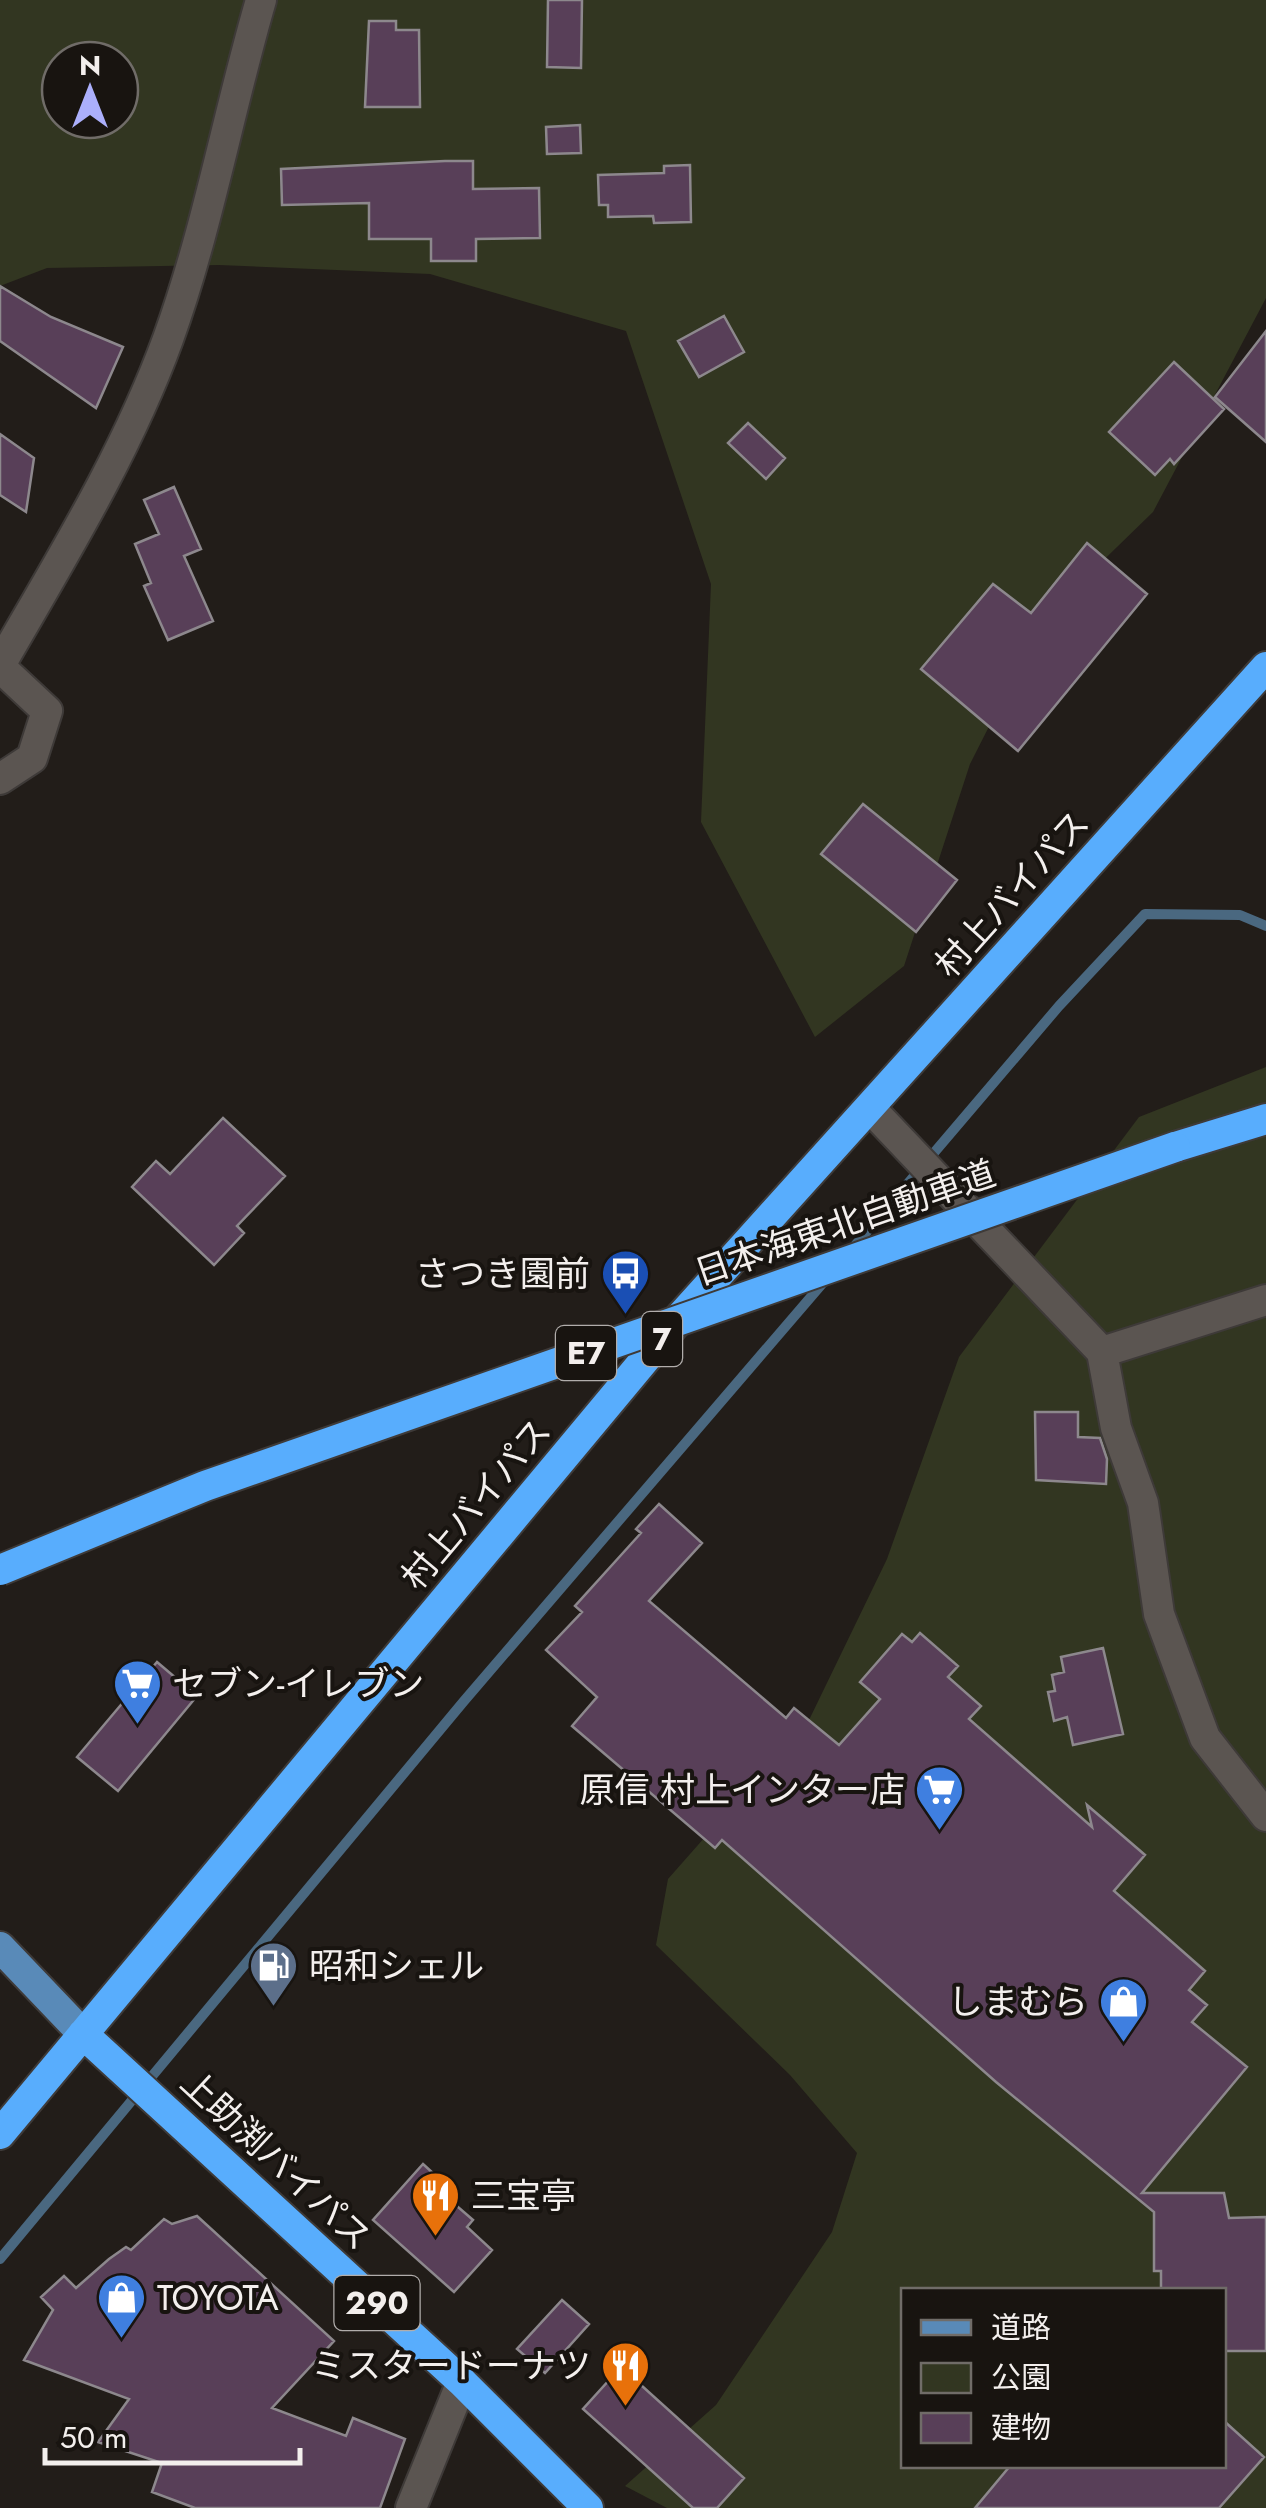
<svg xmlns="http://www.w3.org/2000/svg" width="1266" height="2508" viewBox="0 0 1266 2508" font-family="Jost,'Noto Sans JP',sans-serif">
<rect width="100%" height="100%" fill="#221d19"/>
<path fill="#323621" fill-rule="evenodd" d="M 0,0 L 1266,0 L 1266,298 L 1153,512 L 1044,618 L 970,764 L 904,966 L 815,1037 L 701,822 L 711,584 L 626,331 L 430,274 L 219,265 L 47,268 L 0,286 ZM 60,60 L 120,60 L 120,120 L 60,120 Z
M 1266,1067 L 1266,2508 L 667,2508 L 625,2486 L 716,2405 L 832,2232 L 857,2153 L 790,2075 L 656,1945 L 668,1879 L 810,1718 L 887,1559 L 959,1357 L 1139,1117 ZM 904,2290 L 1224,2290 L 1224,2466 L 904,2466 Z"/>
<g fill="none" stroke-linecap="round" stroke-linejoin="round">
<path stroke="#4a6880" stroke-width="10" d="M 852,1249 L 1059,1006 L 1145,914 L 1240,915 L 1266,926
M 0,2259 L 464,1701 L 828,1277"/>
</g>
<path fill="#583f58" stroke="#8d888d" stroke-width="2.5" d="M 548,0 L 582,0 L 581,68 L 547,67 Z
M 369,21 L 396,21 L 396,30 L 419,30 L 420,107 L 365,107 Z
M 580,125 L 581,153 L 547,154 L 546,127 Z
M 445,161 L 473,161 L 473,189 L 539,188 L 540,238 L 476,239 L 476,261 L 431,261 L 431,239 L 369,239 L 369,203 L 282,205 L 281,169 Z
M 690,165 L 691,222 L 654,223 L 653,216 L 608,217 L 608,205 L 599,205 L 598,175 L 664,173 L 664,166 Z
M 0,286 L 51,317 L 123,347 L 96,408 L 0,341 Z
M 724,316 L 744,352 L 699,377 L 678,341 Z
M 1266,331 L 1266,442 L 1215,397 Z
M 1174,362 L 1224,409 L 1174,464 L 1170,459 L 1155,475 L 1109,432 Z
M 748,423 L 785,458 L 766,479 L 728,443 Z
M 0,434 L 34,458 L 26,512 L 0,495 Z
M 174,487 L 201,549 L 184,556 L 213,621 L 168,640 L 144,586 L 151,583 L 135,544 L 159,534 L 144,500 Z
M 1087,543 L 1147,594 L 1018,751 L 921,669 L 993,584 L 1031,613 Z
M 863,804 L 957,880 L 916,932 L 821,854 Z
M 223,1118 L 285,1176 L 237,1226 L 244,1233 L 214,1265 L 132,1187 L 156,1161 L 170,1174 Z
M 1035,1412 L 1078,1412 L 1078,1437 L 1100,1438 L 1107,1459 L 1106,1484 L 1036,1480 Z
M 659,1504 L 702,1543 L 649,1601 L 786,1718 L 794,1708 L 839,1745 L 880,1699 L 860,1682 L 902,1634 L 912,1642 L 920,1633 L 958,1666 L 948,1677 L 981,1706 L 969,1719 L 1092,1827 L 1087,1805 L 1145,1855 L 1114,1891 L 1205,1971 L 1189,1990 L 1207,2005 L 1192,2022 L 1247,2067 L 1142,2193 L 1224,2193 L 1229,2218 L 1266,2217 L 1266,2351 L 1224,2351 L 1224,2290 L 1161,2290 L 1161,2271 L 1154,2271 L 1154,2212 L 996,2082 L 722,1840 L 715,1848 L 572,1726 L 597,1697 L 546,1650 L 582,1612 L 575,1606 L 641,1533 L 636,1529 Z
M 1103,1648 L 1123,1734 L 1073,1745 L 1067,1717 L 1054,1721 L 1048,1692 L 1055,1691 L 1052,1675 L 1064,1672 L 1061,1657 Z
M 157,1662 L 197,1696 L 118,1791 L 77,1757 Z
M 423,2164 L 457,2195 L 451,2201 L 473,2220 L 467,2227 L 492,2250 L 454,2292 L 373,2220 Z
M 197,2216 L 334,2341 L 272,2408 L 346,2436 L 353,2418 L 405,2439 L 380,2508 L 195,2508 L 152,2492 L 162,2463 L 98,2442 L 129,2399 L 24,2360 L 53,2310 L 41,2297 L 64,2276 L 76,2288 L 109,2259 L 126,2247 L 131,2250 L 164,2219 L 172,2224 Z
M 562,2300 L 589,2324 L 545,2373 L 517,2349 Z
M 621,2367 L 744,2478 L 717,2508 L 693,2508 L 583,2409 Z
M 1224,2421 L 1264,2457 L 1219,2508 L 975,2508 L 1010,2466 L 1224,2466 Z"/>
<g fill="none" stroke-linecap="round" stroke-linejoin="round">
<defs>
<path id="minor" d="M 0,665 C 61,559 126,454 168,339 C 208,228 228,113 261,0
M 0,667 L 47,711 L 32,758 L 0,779
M 870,1108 L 1102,1352 L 1116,1428 L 1143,1503 L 1159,1614 L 1205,1738 L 1266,1816
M 1102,1352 L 1266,1300
M 411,2508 L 462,2382"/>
<path id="major" d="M 0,1947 L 83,2034"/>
<path id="highway" d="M 1175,1147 L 1266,1119
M 83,2034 L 462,2382 L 588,2508
M 0,2134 L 682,1315 L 1266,667"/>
</defs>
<use href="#minor" stroke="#3e3a38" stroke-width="34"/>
<use href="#major" stroke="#3e3a38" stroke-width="34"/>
<use href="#highway" stroke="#3e3a38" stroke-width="34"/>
<use href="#minor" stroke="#5b5551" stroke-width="30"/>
<use href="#major" stroke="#598ab8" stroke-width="30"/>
<use href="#highway" stroke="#58adfd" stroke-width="30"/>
<defs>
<path id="highway-bridge" d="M 0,1570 L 205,1486 L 1175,1147"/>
</defs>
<use href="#highway-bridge" stroke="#3e3a38" stroke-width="34" stroke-linecap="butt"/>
<use href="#highway-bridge" stroke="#58adfd" stroke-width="30"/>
</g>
<defs>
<symbol id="bus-pin" viewBox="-11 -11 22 30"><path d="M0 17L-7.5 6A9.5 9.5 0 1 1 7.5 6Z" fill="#1a4fb4" stroke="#181410"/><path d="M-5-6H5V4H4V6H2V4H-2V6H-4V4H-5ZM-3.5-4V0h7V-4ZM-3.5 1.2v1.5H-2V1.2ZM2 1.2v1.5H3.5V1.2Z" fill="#fff"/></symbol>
<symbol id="supermarket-pin" viewBox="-11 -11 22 30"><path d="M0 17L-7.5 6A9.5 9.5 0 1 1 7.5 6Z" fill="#3f7fe0" stroke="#181410"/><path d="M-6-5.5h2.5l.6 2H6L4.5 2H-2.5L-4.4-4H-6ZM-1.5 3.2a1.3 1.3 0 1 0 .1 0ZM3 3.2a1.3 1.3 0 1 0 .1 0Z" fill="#fff"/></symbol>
<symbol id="fuel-pin" viewBox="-11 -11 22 30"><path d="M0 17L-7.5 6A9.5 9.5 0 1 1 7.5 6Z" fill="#5c6f8a" stroke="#181410"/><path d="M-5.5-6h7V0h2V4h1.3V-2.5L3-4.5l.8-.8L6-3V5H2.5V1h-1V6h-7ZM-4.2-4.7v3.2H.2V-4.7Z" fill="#fff"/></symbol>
<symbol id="shop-pin" viewBox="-11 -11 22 30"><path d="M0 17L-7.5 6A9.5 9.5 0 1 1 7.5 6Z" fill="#3f7fe0" stroke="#181410"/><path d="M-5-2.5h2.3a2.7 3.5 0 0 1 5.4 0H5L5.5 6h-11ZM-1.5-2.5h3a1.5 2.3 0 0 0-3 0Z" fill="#fff"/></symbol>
<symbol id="restaurant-pin" viewBox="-11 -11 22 30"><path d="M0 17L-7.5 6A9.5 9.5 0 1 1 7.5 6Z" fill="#e8710a" stroke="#181410"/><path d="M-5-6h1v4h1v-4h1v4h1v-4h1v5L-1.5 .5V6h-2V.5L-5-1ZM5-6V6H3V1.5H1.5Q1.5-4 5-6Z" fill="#fff"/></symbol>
</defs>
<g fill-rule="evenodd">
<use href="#bus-pin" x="598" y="1246" width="55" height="75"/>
<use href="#supermarket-pin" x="110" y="1656" width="55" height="75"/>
<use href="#supermarket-pin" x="912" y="1762" width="55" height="75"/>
<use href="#fuel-pin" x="246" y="1938" width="55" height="75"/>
<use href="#shop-pin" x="1096" y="1974" width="55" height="75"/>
<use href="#restaurant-pin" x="408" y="2168" width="55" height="75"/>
<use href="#shop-pin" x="94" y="2270" width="55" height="75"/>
<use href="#restaurant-pin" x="598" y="2338" width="55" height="75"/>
</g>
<g text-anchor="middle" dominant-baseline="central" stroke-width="8" stroke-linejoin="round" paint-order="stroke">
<g fill="#181410" stroke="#b1adab" stroke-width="2.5">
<rect x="642" y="1312" width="40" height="54" rx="8"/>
<rect x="556" y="1326" width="60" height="54" rx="8"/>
<rect x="334.5" y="2276" width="85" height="54" rx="8"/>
</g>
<g font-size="32" font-weight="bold" fill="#f3efed">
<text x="662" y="1339">7</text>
<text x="586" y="1353">E7</text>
<text x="377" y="2303">290</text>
</g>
<g font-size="35" fill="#f3efed" stroke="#181410">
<text transform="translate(1012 894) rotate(-48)">村上バイパス</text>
<text transform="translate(845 1223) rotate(-19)">日本海東北自動車道</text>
<text transform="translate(476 1504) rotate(-50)">村上バイパス</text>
<text transform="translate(276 2160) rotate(43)">上助渕バイパス</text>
</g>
<g font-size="35" fill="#f3efed" stroke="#181410" text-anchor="end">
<text x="590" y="1274">さつき園前</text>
<text x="172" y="1684" text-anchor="start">セブン-イレブン</text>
<text x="905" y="1790">原信 村上インター店</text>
<text x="309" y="1966" text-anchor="start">昭和シェル</text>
<text x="1088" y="2002">しまむら</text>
<text x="471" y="2196" text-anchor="start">三宝亭</text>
<text x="157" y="2298" text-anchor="start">TOYOTA</text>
<text x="591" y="2366">ミスタードーナツ</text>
</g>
</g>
<rect x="901" y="2288" width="325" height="180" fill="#181410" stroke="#706c68" stroke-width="2.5"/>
<rect x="921" y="2320" width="50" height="15" fill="#598ab8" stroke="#706c68" stroke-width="2.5"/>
<text x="991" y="2338" font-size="30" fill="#f3efed">道路</text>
<rect x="921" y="2363" width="50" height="30" fill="#323621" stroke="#706c68" stroke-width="2.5"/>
<text x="991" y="2388" font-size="30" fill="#f3efed">公園</text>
<rect x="921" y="2413" width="50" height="30" fill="#583f58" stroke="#706c68" stroke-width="2.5"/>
<text x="991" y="2438" font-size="30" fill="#f3efed">建物</text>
<g transform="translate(90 90)"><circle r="48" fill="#181410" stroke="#706c68" stroke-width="2.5"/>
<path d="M0-8L18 38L0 25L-18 38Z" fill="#abaffb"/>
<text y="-15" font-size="28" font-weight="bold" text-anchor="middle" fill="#f3efed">N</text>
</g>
<path d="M45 2448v15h255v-15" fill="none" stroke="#f3efed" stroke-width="5"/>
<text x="60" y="2448" font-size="30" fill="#f3efed" stroke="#181410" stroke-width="8" paint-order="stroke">50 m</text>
</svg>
